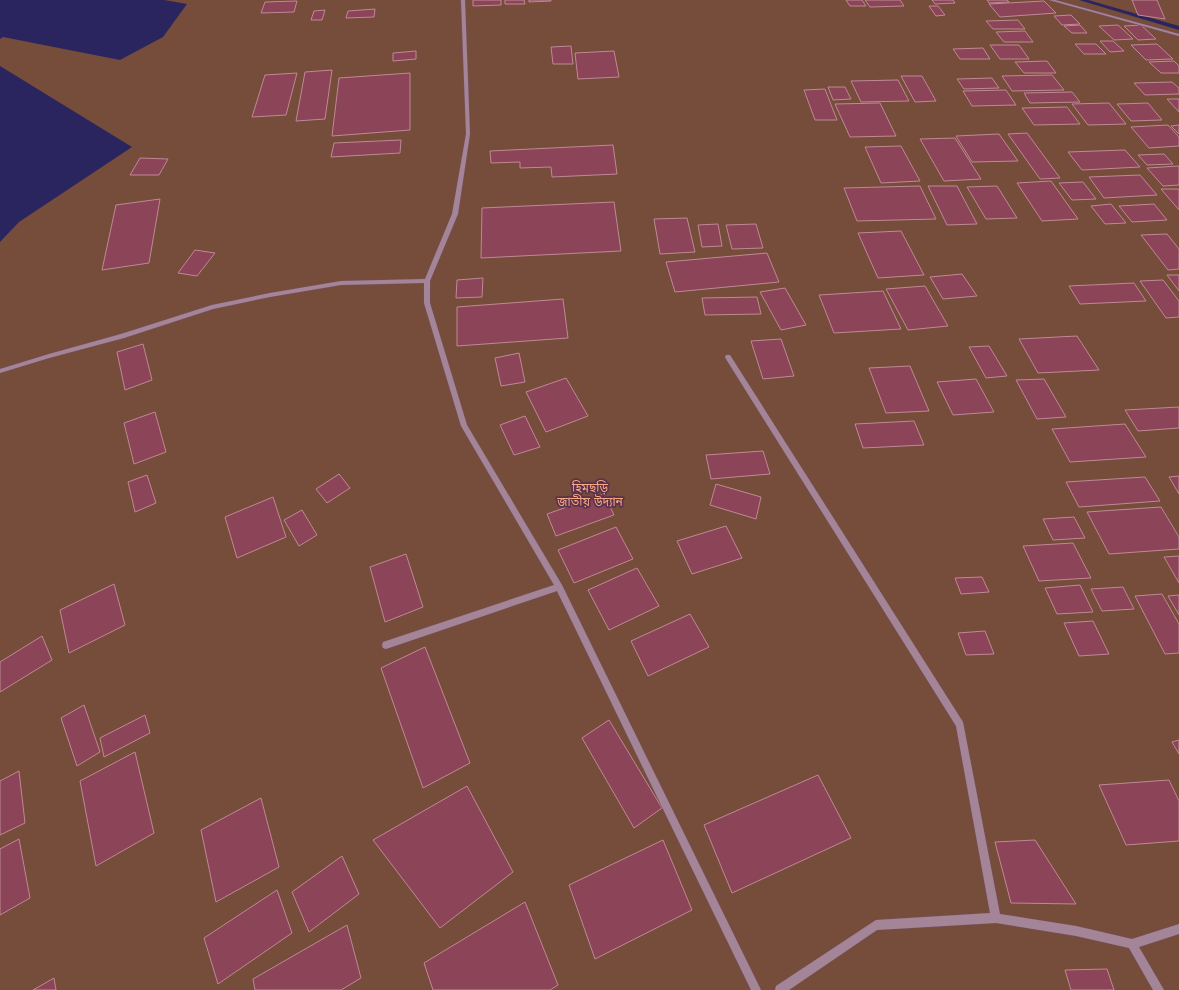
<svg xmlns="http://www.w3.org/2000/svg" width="1179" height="990" viewBox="0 0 1179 990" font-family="'Work Sans','Noto Sans Bengali',sans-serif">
<rect width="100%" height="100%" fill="#5b324b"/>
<path fill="#764c3a" d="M 0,0 L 1179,0 L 1179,990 L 0,990 Z"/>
<path fill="#2b255f" d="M 0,0 L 164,0 L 187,4 L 163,37 L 120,60 L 3,37 L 0,39 Z
M 0,66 L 132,147 L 19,222 L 0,242 Z"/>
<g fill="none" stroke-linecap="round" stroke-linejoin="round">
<path fill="#2b255f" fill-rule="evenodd" d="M 1079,0 L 1088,0 L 1179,26 L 1179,30 Z"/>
</g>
<path fill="#8c4458" stroke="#bf8995" d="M 473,0 L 501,0 L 501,5 L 473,6 Z
M 505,0 L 524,0 L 525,4 L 505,4 Z
M 529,0 L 551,0 L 551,1 L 529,2 Z
M 846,0 L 862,0 L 866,6 L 850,6 Z
M 865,0 L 900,0 L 904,6 L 870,7 Z
M 932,0 L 953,0 L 955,3 L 935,4 Z
M 987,0 L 1007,0 L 1009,2 L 989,3 Z
M 1132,0 L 1157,0 L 1165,19 L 1138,15 Z
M 297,1 L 294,12 L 261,13 L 265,2 Z
M 1044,1 L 1056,13 L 1000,17 L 989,4 Z
M 929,6 L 938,6 L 945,15 L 936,16 Z
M 375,9 L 374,17 L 346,18 L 348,11 Z
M 325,10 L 322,20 L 311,20 L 314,11 Z
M 1071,15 L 1080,24 L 1062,25 L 1054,16 Z
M 1018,20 L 1025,29 L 993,29 L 986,21 Z
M 1080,25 L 1087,33 L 1072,33 L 1064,26 Z
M 1118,25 L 1133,39 L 1114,40 L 1099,26 Z
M 1141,25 L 1156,39 L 1138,40 L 1124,26 Z
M 1025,31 L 1033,42 L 1004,42 L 996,32 Z
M 1100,41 L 1113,41 L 1124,51 L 1110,52 Z
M 1075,44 L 1096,44 L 1106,54 L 1084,54 Z
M 1157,44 L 1173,59 L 1146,60 L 1131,45 Z
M 990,45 L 1019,45 L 1029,59 L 1000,59 Z
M 571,46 L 573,64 L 553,64 L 551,47 Z
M 983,48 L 990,59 L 960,59 L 953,49 Z
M 416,51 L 416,59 L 393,61 L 393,53 Z
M 614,51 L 619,77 L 578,79 L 575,53 Z
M 1047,61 L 1056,73 L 1024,73 L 1015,62 Z
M 1174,61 L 1179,66 L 1179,73 L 1161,73 L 1149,62 Z
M 332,70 L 325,119 L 296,121 L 305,72 Z
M 297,73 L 286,115 L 252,117 L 265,75 Z
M 410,73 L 410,130 L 332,136 L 339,78 Z
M 1052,75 L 1064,90 L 1012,91 L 1002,76 Z
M 901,76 L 922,76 L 936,101 L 915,102 Z
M 992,78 L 999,88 L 964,89 L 957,79 Z
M 898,80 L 909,101 L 861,102 L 851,81 Z
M 1172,82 L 1179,88 L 1179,94 L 1145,95 L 1134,83 Z
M 828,87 L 845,87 L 851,99 L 833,100 Z
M 825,89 L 837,120 L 815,120 L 804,90 Z
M 1006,90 L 1016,105 L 972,106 L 963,91 Z
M 1072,92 L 1080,102 L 1030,103 L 1024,93 Z
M 1167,99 L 1179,99 L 1179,112 Z
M 880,103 L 896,136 L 850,137 L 835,104 Z
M 1109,103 L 1126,124 L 1088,125 L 1072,104 Z
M 1148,103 L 1162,120 L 1131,121 L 1117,104 Z
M 1067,107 L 1080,124 L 1034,125 L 1022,108 Z
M 1168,125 L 1179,137 L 1179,146 L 1149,148 L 1131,127 Z
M 1179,125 L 1179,134 L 1171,126 Z
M 1027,133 L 1060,178 L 1040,179 L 1008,134 Z
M 999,134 L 1018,161 L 972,162 L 956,136 Z
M 955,138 L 981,179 L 944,181 L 920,139 Z
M 401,140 L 400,153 L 331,157 L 334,143 Z
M 613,145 L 617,174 L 552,177 L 551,167 L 520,168 L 520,162 L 491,163 L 490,151 Z
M 901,146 L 920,181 L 881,183 L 865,147 Z
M 1125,150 L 1140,167 L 1082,170 L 1068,152 Z
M 1164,154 L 1173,164 L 1147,165 L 1138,155 Z
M 140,158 L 168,159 L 159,175 L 130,175 Z
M 1179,166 L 1179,185 L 1163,186 L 1147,168 Z
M 1140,175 L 1157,195 L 1104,198 L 1089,177 Z
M 1051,181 L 1078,219 L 1042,221 L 1017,183 Z
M 1083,182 L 1096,199 L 1072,200 L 1059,183 Z
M 920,186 L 936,219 L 857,221 L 844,188 Z
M 928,186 L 957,186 L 977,224 L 947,225 Z
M 997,186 L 1017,218 L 986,219 L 967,187 Z
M 1161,189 L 1179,189 L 1179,210 Z
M 160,199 L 149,263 L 102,270 L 116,205 Z
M 614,202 L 621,251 L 481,258 L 482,208 Z
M 1111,204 L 1126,223 L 1105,224 L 1091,206 Z
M 1154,204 L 1167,220 L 1132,222 L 1119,206 Z
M 687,218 L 695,252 L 660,254 L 654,219 Z
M 718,224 L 722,246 L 702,247 L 698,225 Z
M 756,224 L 763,248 L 732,249 L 726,225 Z
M 901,231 L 924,275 L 878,278 L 858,233 Z
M 1167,234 L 1179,249 L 1179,269 L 1168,270 L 1141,235 Z
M 195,250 L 215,253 L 197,276 L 178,273 Z
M 767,253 L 779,282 L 675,292 L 666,262 Z
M 962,274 L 977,296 L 943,299 L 930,277 Z
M 1167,275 L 1179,275 L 1179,291 Z
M 483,278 L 482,297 L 456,298 L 457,280 Z
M 1163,280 L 1179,301 L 1179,317 L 1166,318 L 1140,281 Z
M 1134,283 L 1146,301 L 1080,304 L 1069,286 Z
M 925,286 L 948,326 L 908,330 L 886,289 Z
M 785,288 L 806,325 L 781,330 L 760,292 Z
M 883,291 L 901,329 L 834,333 L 819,295 Z
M 757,297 L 761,314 L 705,315 L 702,298 Z
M 563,299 L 568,338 L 457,346 L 457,307 Z
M 1077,336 L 1099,370 L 1038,373 L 1019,339 Z
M 781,339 L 794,376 L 763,379 L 751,341 Z
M 143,344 L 152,380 L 125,390 L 117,352 Z
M 989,346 L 1007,376 L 986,378 L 969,347 Z
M 519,353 L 525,382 L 501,386 L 495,358 Z
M 910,366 L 929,411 L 886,413 L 869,368 Z
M 566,378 L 588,416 L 546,432 L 526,392 Z
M 976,379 L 994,412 L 953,415 L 937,382 Z
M 1044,379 L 1066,417 L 1037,419 L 1016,380 Z
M 1179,407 L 1179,428 L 1138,431 L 1125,410 Z
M 155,412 L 166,452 L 134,464 L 124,423 Z
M 525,416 L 540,447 L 514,455 L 500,425 Z
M 914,421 L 924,445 L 863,448 L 855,424 Z
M 1125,424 L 1146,457 L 1070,462 L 1052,429 Z
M 763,451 L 770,474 L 711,479 L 706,455 Z
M 339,474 L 350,488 L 327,503 L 316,489 Z
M 147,475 L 156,503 L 135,512 L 128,482 Z
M 1179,476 L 1179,494 L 1169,477 Z
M 1145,477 L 1160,501 L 1079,507 L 1066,482 Z
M 716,484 L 761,497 L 756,519 L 710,505 Z
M 604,494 L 614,515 L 556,536 L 547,514 Z
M 273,497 L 286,537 L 237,558 L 225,517 Z
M 1161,507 L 1179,537 L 1179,549 L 1109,554 L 1087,512 Z
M 302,510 L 317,535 L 299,546 L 284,520 Z
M 1074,517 L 1085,538 L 1053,540 L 1043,519 Z
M 726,526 L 742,558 L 692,574 L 677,541 Z
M 616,527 L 633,559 L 574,583 L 558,550 Z
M 1073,543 L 1091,578 L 1039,581 L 1023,546 Z
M 406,554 L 423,607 L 385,622 L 370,567 Z
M 1179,556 L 1179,583 L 1164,557 Z
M 637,568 L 659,606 L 609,630 L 588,590 Z
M 982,577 L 989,592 L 961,594 L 955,578 Z
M 114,584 L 125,625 L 69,653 L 60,610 Z
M 1080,585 L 1093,612 L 1057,614 L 1045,588 Z
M 1123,587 L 1134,609 L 1102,611 L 1091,589 Z
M 1162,594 L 1179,624 L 1179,653 L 1165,654 L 1135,596 Z
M 1179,595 L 1179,615 L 1168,596 Z
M 690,614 L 709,647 L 648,676 L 631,641 Z
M 1093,621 L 1109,654 L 1079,656 L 1064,623 Z
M 985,631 L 994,654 L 966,655 L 958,633 Z
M 42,636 L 52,660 L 0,692 L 0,662 Z
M 425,647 L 470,763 L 423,788 L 381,668 Z
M 84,705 L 100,752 L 77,766 L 61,718 Z
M 145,715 L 150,733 L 104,757 L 100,738 Z
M 609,720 L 662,808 L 634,828 L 582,738 Z
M 1179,740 L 1179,754 L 1172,742 Z
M 135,752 L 154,833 L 96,866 L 80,781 Z
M 19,771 L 25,823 L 0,835 L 0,781 Z
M 818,775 L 851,838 L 732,893 L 704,825 Z
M 1169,780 L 1179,801 L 1179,841 L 1126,845 L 1099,785 Z
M 467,786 L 513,872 L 440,928 L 373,840 Z
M 261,798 L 279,867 L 216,902 L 201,830 Z
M 19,839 L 30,898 L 0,915 L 0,849 Z
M 663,840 L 692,910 L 595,959 L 569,885 Z
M 1035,840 L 1076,904 L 1011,903 L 995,842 Z
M 342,856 L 359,894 L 309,932 L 292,892 Z
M 277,890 L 292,933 L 218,984 L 204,938 Z
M 525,902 L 558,985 L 550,990 L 433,990 L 424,963 Z
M 347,925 L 361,978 L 341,990 L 255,990 L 253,979 Z
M 1107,969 L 1114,990 L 1071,990 L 1065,970 Z
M 54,978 L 56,990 L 33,990 Z"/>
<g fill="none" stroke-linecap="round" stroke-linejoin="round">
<defs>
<path id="minor" d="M 461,0 L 465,0 L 470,134 L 458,214 L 430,281 L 430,303 L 467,425 L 562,585 L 761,990 L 751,990 L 557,591 L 386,649 L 383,648 L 382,645 L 383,642 L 554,585 L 461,426 L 424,303 L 424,283 L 341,285 L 270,297 L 213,309 L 124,338 L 49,358 L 0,373 L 0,369 L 49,354 L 121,334 L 212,305 L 270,293 L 341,281 L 425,279 L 452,214 L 466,134 Z
M 1049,0 L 1055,0 L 1179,34 L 1179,36 Z
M 726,355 L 730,355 L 963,722 L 1000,914 L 1076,926 L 1132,939 L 1179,924 L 1179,934 L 1139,947 L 1164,990 L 1153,990 L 1129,948 L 1076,936 L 996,923 L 877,930 L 789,990 L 775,990 L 776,986 L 876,920 L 990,913 L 956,726 L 726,359 L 725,357 Z"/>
</defs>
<use href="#minor" stroke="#765067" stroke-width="1"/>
<use href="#minor" fill="#a48597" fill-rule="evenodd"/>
</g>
<g text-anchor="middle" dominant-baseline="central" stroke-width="3.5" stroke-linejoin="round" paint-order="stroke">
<g font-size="12" fill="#f7a887" stroke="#5b324b">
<text x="590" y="488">হিমছড়ি<tspan x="590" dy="14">জাতীয় উদ্যান</tspan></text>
</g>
</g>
</svg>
